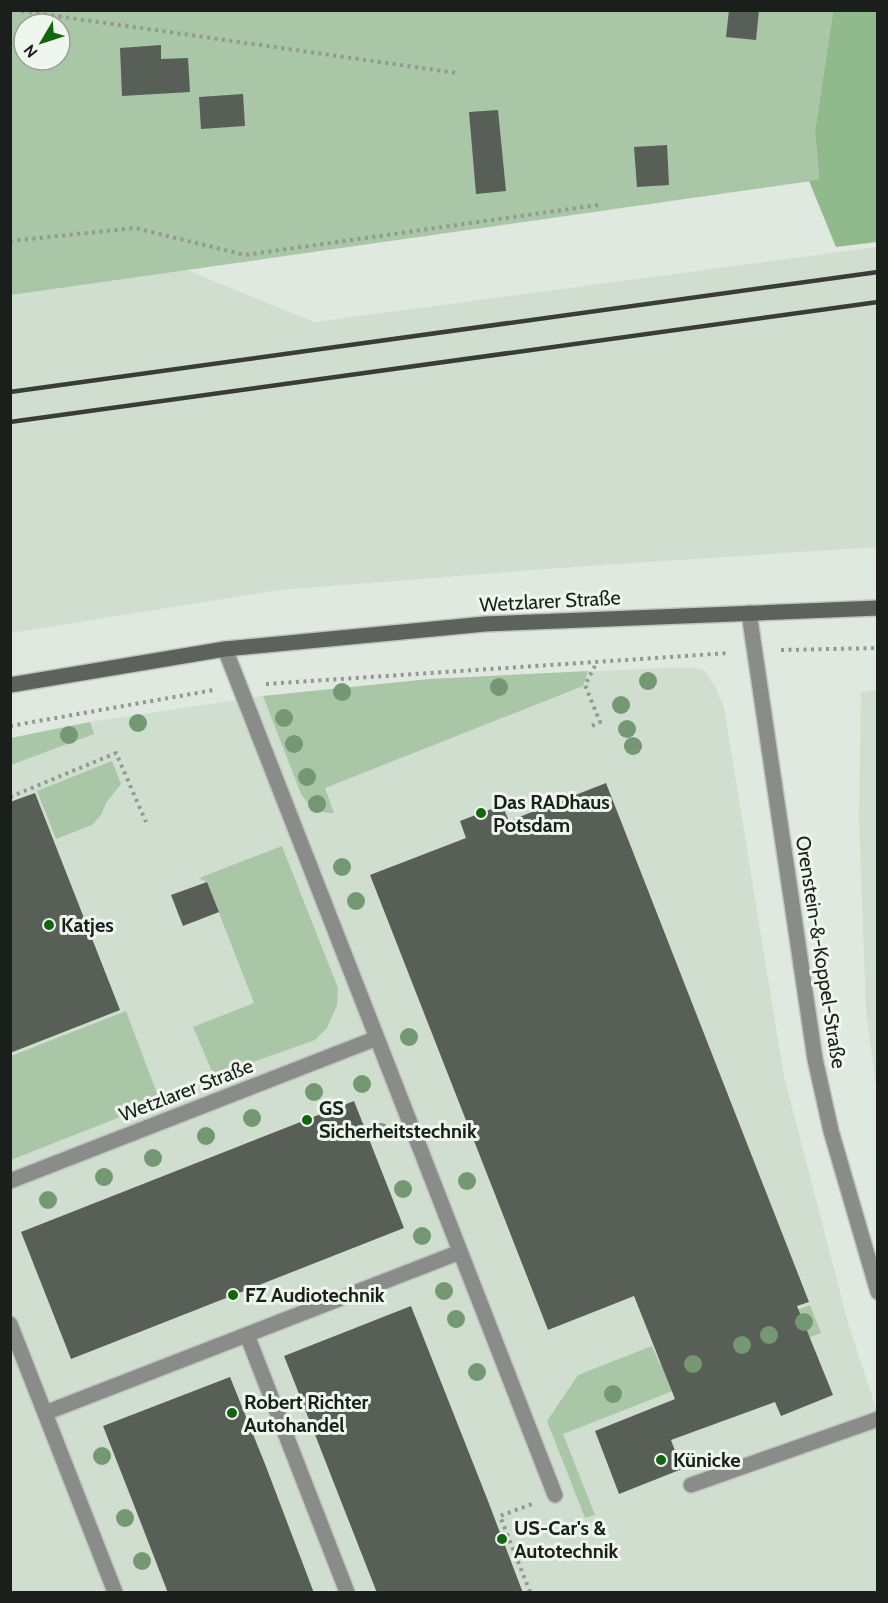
<svg xmlns="http://www.w3.org/2000/svg" width="888" height="1603" viewBox="0 0 888 1603" font-family="Cabin,sans-serif">
<rect width="100%" height="100%" fill="#e0e9df"/>
<path fill="#d0decf" d="M 877,247 L 877,547 L 586,566 L 280,590 L 11,633 L 10,295 L 187,270 L 314,322 Z
M 666,668 L 696,668 L 705,671 L 716,688 L 724,708 L 784,1076 L 848,1323 L 877,1411 L 877,1592 L 11,1592 L 11,738 L 90,722 L 263,696 L 430,679 Z
M 877,690 L 878,690 L 877,1094 L 866,1011 L 859,819 L 861,692 Z"/>
<path fill="#a9c7a6" fill-rule="evenodd" d="M 10,11 L 833,11 L 815,131 L 819,180 L 11,295 ZM 24,24 L 60,24 L 60,60 L 24,60 Z
M 588,671 L 583,686 L 325,788 L 334,813 C 316,813 311,808 301,794 L 263,696 L 430,679 Z
M 90,722 L 94,734 L 11,765 L 11,738 Z
M 112,761 L 121,784 L 106,803 L 101,815 L 92,825 L 56,839 L 37,791 Z
M 282,846 L 338,988 L 337,1005 L 327,1028 L 315,1040 L 214,1076 L 193,1027 L 254,1003 L 207,882 L 199,878 Z
M 126,1011 L 158,1096 L 153,1104 L 11,1160 L 11,1056 Z
M 810,1305 L 821,1333 L 563,1434 L 595,1515 L 585,1518 L 547,1421 L 578,1375 L 652,1346 L 660,1364 Z"/>
<path fill="#90ba8c" d="M 833,11 L 878,11 L 877,242 L 836,247 L 809,181 L 819,179 L 815,131 Z"/>
<path fill="#585f57" d="M 729,10 L 759,10 L 756,40 L 726,37 Z
M 161,45 L 161,59 L 188,58 L 190,92 L 122,96 L 120,48 Z
M 243,94 L 245,126 L 201,129 L 199,97 Z
M 498,110 L 506,191 L 476,194 L 469,112 Z
M 667,145 L 669,185 L 637,187 L 634,147 Z
M 606,783 L 809,1302 L 797,1306 L 833,1395 L 781,1416 L 775,1402 L 671,1440 L 682,1469 L 619,1494 L 595,1431 L 675,1399 L 634,1296 L 548,1330 L 370,875 L 466,838 L 460,821 L 502,805 L 509,821 Z
M 35,793 L 120,1010 L 10,1053 L 10,802 Z
M 207,882 L 219,912 L 183,926 L 171,895 Z
M 354,1101 L 404,1228 L 71,1359 L 21,1232 Z
M 411,1306 L 488,1501 L 523,1593 L 377,1593 L 292,1376 L 284,1356 Z
M 230,1377 L 265,1464 L 314,1593 L 168,1593 L 139,1518 L 103,1426 Z"/>
<g fill="none" stroke-linecap="round" stroke-linejoin="round">
<defs>
<path id="lane" d="M 691,1485 L 878,1419"/>
<path id="street" d="M 749,613 L 815,1059 L 831,1131 L 878,1292
M 225,649 L 377,1038
M 10,1181 L 377,1038 L 555,1495
M 10,1324 L 115,1592
M 247,1335 L 347,1592
M 45,1413 L 460,1252"/>
<path id="secondary" d="M 10,685 L 225,649 L 485,624 L 878,608"/>
</defs>
<use href="#lane" stroke="#bdc5bc" stroke-width="18"/>
<use href="#street" stroke="#bdc5bc" stroke-width="18"/>
<use href="#secondary" stroke="#bdc5bc" stroke-width="18"/>
<path stroke="#929991" stroke-width="4" stroke-dasharray="3 4.5" stroke-linecap="butt" d="M 14,10 L 457,73
M 10,241 L 135,228 L 245,255 L 598,205
M 781,650 L 878,648
M 266,684 L 728,653
M 10,726 L 214,690
M 592,726 L 600,722 L 585,685 L 597,662
M 10,797 L 116,753 L 146,822
M 530,1592 L 500,1516 L 532,1504"/>
<use href="#lane" stroke="#898c88" stroke-width="15"/>
<use href="#street" stroke="#898c88" stroke-width="15"/>
<use href="#secondary" stroke="#5d625c" stroke-width="15"/>
<path stroke="#383d38" stroke-width="4.5" d="M 10,392 L 878,272
M 10,422 L 878,302"/>
</g>
<g fill="#749872">
<circle cx="648" cy="681" r="9"/>
<circle cx="499" cy="687" r="9"/>
<circle cx="342" cy="692" r="9"/>
<circle cx="621" cy="705" r="9"/>
<circle cx="284" cy="718" r="9"/>
<circle cx="138" cy="723" r="9"/>
<circle cx="627" cy="729" r="9"/>
<circle cx="69" cy="735" r="9"/>
<circle cx="294" cy="744" r="9"/>
<circle cx="633" cy="746" r="9"/>
<circle cx="307" cy="777" r="9"/>
<circle cx="317" cy="804" r="9"/>
<circle cx="342" cy="867" r="9"/>
<circle cx="356" cy="901" r="9"/>
<circle cx="409" cy="1037" r="9"/>
<circle cx="362" cy="1084" r="9"/>
<circle cx="314" cy="1092" r="9"/>
<circle cx="252" cy="1118" r="9"/>
<circle cx="381" cy="1132" r="9"/>
<circle cx="206" cy="1136" r="9"/>
<circle cx="153" cy="1158" r="9"/>
<circle cx="104" cy="1177" r="9"/>
<circle cx="467" cy="1181" r="9"/>
<circle cx="403" cy="1189" r="9"/>
<circle cx="48" cy="1200" r="9"/>
<circle cx="422" cy="1236" r="9"/>
<circle cx="444" cy="1291" r="9"/>
<circle cx="456" cy="1319" r="9"/>
<circle cx="804" cy="1322" r="9"/>
<circle cx="769" cy="1335" r="9"/>
<circle cx="742" cy="1345" r="9"/>
<circle cx="693" cy="1364" r="9"/>
<circle cx="477" cy="1372" r="9"/>
<circle cx="613" cy="1394" r="9"/>
<circle cx="102" cy="1456" r="9"/>
<circle cx="125" cy="1518" r="9"/>
<circle cx="142" cy="1561" r="9"/>
</g>
<g fill="#10680d" stroke="#eef6ed" stroke-width="2">
<circle cx="481" cy="813" r="6"/>
<circle cx="49" cy="925" r="6"/>
<circle cx="307" cy="1120" r="6"/>
<circle cx="233" cy="1295" r="6"/>
<circle cx="232" cy="1413" r="6"/>
<circle cx="661" cy="1460" r="6"/>
<circle cx="502" cy="1539" r="6"/>
</g>
<g text-anchor="middle" dominant-baseline="central" stroke-width="6" stroke-linejoin="round" paint-order="stroke">
<g font-size="20" fill="#1b1f1b" stroke="#eef6ed">
<text transform="translate(550 601) rotate(-3)">Wetzlarer Straße</text>
<text transform="translate(821 952) rotate(81)">Orenstein-&amp;-Koppel-Straße</text>
<text transform="translate(186 1090) rotate(-21)">Wetzlarer Straße</text>
</g>
<g font-size="20" font-weight="bold" fill="#1b1f1b" stroke="#eef6ed" text-anchor="start">
<text x="493" y="802">Das RADhaus<tspan x="493" dy="23">Potsdam</tspan></text>
<text x="61" y="925">Katjes</text>
<text x="319" y="1108">GS<tspan x="319" dy="23">Sicherheitstechnik</tspan></text>
<text x="245" y="1295">FZ Audiotechnik</text>
<text x="244" y="1402">Robert Richter<tspan x="244" dy="23">Autohandel</tspan></text>
<text x="673" y="1460">Künicke</text>
<text x="514" y="1528">US-Car's &amp;<tspan x="514" dy="23">Autotechnik</tspan></text>
</g>
</g>
<rect width="888" height="1603" fill="none" stroke="#1b1f1b" stroke-width="24"/>
<g transform="translate(42 42) rotate(231)"><circle r="28" fill="#eef6ed" stroke="#9aa099" stroke-width="1.5"/>
<path d="M0-4.5L10 22L0 15L-10 22Z" fill="#10680d"/>
<text y="-9" font-size="16" font-weight="bold" text-anchor="middle" fill="#1b1f1b">N</text>
</g>
</svg>
